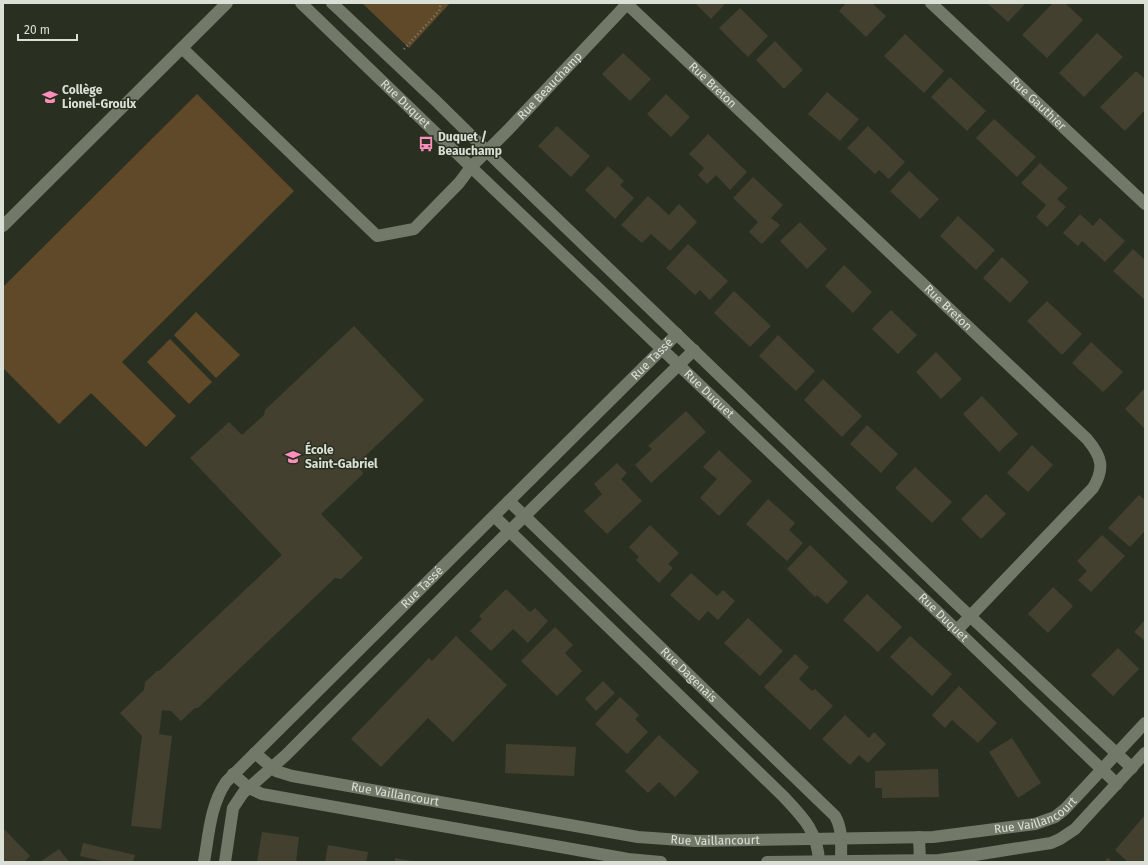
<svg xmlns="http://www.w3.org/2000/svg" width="1148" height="865" font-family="'Fira Sans',sans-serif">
  <rect width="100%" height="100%" fill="#2a3021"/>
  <path fill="#5f4929" d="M362,3H450L409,48Z
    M197,94L294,191L122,362L176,416L146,447L91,393L59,424L3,368V287Z
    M196,312L240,355L216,378L174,335Z
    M170,339L212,382L189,404L147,362Z"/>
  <path fill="#434030" d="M695,3H726L711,19Z
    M846,3H872L886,16L866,37L839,11Z
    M987,3H1026L1008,22Z
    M1053,3H1065L1083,20L1047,58L1022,35Z
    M740,8L768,36L748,57L719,28Z
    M1097,33L1123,57L1084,97L1059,73Z
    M905,34L944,71L924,93L884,56Z
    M775,41L803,70L784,89L756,60Z
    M623,53L651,79L630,101L602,74Z
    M1136,71L1145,79V110L1125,131L1100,107Z
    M950,77L986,111L967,131L931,97Z
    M827,92L859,119L840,141L808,114Z
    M666,94L690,117L671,137L647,114Z
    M994,119L1036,157L1017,177L976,138Z
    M557,126L590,156L571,177L538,146Z
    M868,126L905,162L889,179L879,170L875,174L847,148Z
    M708,134L747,172L730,190L716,175L707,184L698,175L704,168L689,154Z
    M1040,163L1068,188L1057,199L1066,207L1047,227L1036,217L1046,205L1021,183Z
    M608,166L624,181L620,185L634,198L615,219L585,190Z
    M909,171L939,199L920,219L890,191Z
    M753,177L783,205L771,218L780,225L762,244L749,232L758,222L733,198Z
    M648,196L669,215L679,204L697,222L670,251L651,234L642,243L621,225Z
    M1080,214L1093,226L1100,218L1125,241L1105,262L1082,241L1078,246L1063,233Z
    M958,216L995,250L976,270L940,236Z
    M800,222L827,249L807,269L780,241Z
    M688,244L728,281L710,300L700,290L695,295L666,268Z
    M1133,249L1145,260V300L1113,271Z
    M1002,257L1029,282L1010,303L983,278Z
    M844,265L872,292L853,313L825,286Z
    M734,291L771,326L750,347L714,313Z
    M1047,301L1082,334L1062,355L1027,321Z
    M891,310L917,335L898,354L872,329Z
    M354,326L424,400L356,465L363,472V474L321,514L363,558L341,579L335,578L198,708H195L181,721L171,711L162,710L159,734L172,736L161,829L131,826L142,736L120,713L144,690L145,682L157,671H159L282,555L190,458L229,422L242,435L264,415L265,410Z
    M778,335L815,371L796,391L759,356Z
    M1091,342L1123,372L1103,392L1072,363Z
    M936,352L962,379L941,399L916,372Z
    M823,379L862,416L842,437L804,400Z
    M1145,388V429L1125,409Z
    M982,396L1018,434L999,452L963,414Z
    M686,411L706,432L651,483L635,465L652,449L648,446Z
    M867,425L898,454L881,473L850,444Z
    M1032,445L1053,465L1028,492L1007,473Z
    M719,450L752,481L719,516L700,498L717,479L703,467Z
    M617,463L627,473L621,479L642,501L607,534L584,511L602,494L594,484Z
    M915,467L952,502L932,523L895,488Z
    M986,494L1006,514L981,539L961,519Z
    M1139,495L1145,500V531L1130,547L1108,528Z
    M768,499L795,523L789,530L803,543L787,561L746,524Z
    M650,525L679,553L668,564L673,568L659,583L636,560L639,557L629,547Z
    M1102,535L1125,556L1091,592L1078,580L1087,571L1077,561Z
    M810,545L848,582L827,604L817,595L815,597L787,569Z
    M691,573L717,596L723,590L735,601L718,620L708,611L699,621L670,595Z
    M1053,587L1073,606L1048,633L1028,614Z
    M506,589L530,612L535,608L548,621L528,643L513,629L491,651L470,631L482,619L479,616Z
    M867,594L902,627L878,652L843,620Z
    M748,618L783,651L760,676L724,643Z
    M1145,620V641L1134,632Z
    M555,627L573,645L565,653L582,671L557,696L521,661Z
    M456,636L507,685L453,742L428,718L381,767L351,739L429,658L432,661Z
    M910,636L952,674L932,696L890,657Z
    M1118,648L1139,669L1113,696L1091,675Z
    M795,654L809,667L799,679L812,691L815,689L833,706L810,730L764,687Z
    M603,681L615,693L596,711L585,699Z
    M959,686L997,723L978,743L952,720L945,728L932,715Z
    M620,697L639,715L635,719L648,732L627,754L595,724Z
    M845,715L869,738L874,732L886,744L868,763L859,755L850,765L822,739Z
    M659,735L699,772L675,797L659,782L648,793L625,771Z
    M1012,738L1041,783L1018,798L989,752Z
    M506,744L576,747L574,776L505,773Z
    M938,769L939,797L882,798V788H875V771Z
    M1145,815V862H1128L1115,850Z
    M3,828L30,856L24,862H3Z
    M262,832L299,837L296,862H257Z
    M83,843L135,855L133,862H107L80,856Z
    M328,845L368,852L366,862H325Z
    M59,849L69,862H40Z
    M395,858L411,861V862H395Z
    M1108,858L1112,862H1104Z"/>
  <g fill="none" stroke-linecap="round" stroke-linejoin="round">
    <path stroke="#7e8377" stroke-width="2.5" stroke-dasharray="1 3" stroke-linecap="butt" d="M404,49L439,11L441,3"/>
    <g stroke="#727968" stroke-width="12">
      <path id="s1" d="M301,3L471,167L943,617L1117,784"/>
      <path d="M332,3L436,101L501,165L956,603L1132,768"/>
      <path id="s2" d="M931,3L1145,204"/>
      <path id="s3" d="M627,4L1087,439C1102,457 1105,468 1093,488L957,630"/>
      <path id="s4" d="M182,48L377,236L414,229L459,183L471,167L509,129L628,3"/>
      <path d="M3,226L227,3"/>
      <path id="s5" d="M509,501L835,816C843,830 841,845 841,862"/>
      <path d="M494,516L784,797C803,817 818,832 819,862"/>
      <path id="s6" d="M255,753L276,771L292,776L638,837L695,841L933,837L1035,824L1055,817L1065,809L1145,723"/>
      <path d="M233,774L249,788L262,794L628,859L661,862"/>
      <path d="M919,837L920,862"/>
      <path id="s7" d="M204,862C209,834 210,806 226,782L677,334"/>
      <path d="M225,862L233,808L243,793L286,755L494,546L694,350"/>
      <path d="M767,862L939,860L962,857L1051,843L1060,839L1075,829L1145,753"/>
    </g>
  </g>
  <defs>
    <symbol id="university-bare" viewBox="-9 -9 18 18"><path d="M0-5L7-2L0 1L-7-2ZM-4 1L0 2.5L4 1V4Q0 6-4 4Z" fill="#ff8eba" stroke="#2a3021" stroke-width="2.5" paint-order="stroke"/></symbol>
    <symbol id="bus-bare" viewBox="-9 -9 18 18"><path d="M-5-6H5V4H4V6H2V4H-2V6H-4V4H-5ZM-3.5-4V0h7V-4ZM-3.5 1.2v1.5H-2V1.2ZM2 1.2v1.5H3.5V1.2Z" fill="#ff8eba" stroke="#2a3021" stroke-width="2.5" paint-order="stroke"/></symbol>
    <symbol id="school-bare" viewBox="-9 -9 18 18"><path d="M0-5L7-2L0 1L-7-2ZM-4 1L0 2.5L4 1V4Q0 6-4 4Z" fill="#ff8eba" stroke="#2a3021" stroke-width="2.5" paint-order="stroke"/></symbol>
  </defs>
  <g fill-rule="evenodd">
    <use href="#university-bare" x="39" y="86" width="22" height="22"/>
    <use href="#bus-bare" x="415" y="133" width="22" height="22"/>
    <use href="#school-bare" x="282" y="446" width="22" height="22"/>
  </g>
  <g text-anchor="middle" stroke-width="3" stroke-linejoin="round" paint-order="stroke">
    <g font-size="12" fill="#dbe0d6" stroke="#2a3021">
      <text dy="4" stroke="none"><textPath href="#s3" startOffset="118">Rue Breton</textPath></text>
      <text dy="4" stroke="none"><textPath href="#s4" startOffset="506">Rue Beauchamp</textPath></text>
      <text dy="4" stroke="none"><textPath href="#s1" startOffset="145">Rue Duquet</textPath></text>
      <text dy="4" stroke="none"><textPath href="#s2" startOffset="147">Rue Gauthier</textPath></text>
      <text dy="4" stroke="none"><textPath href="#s3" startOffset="442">Rue Breton</textPath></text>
      <text dy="4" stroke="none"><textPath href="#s7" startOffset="684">Rue Tassé</textPath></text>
      <text dy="4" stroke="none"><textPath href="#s1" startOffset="565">Rue Duquet</textPath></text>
      <text dy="4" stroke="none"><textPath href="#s7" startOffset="360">Rue Tassé</textPath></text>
      <text dy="4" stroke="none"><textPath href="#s1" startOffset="889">Rue Duquet</textPath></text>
      <text dy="4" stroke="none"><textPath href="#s5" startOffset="250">Rue Dagenais</textPath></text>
      <text dy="4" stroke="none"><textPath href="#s6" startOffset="149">Rue Vaillancourt</textPath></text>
      <text dy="4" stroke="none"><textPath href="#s6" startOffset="797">Rue Vaillancourt</textPath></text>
      <text dy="4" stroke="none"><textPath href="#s6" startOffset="473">Rue Vaillancourt</textPath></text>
    </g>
    <g font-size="12" font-weight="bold" fill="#dbe0d6" stroke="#2a3021" text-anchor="start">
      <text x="62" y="94">Collège<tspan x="62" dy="14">Lionel-Groulx</tspan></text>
      <text x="438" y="141">Duquet /<tspan x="438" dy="14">Beauchamp</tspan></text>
      <text x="305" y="454">École<tspan x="305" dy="14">Saint-Gabriel</tspan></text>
    </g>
  </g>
  <rect width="1148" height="865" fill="none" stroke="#dbe0d6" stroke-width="8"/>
  <path d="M18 34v6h59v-6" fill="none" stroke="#dbe0d6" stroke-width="2"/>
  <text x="24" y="34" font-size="12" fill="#dbe0d6" stroke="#2a3021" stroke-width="3" paint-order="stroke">20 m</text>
</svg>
